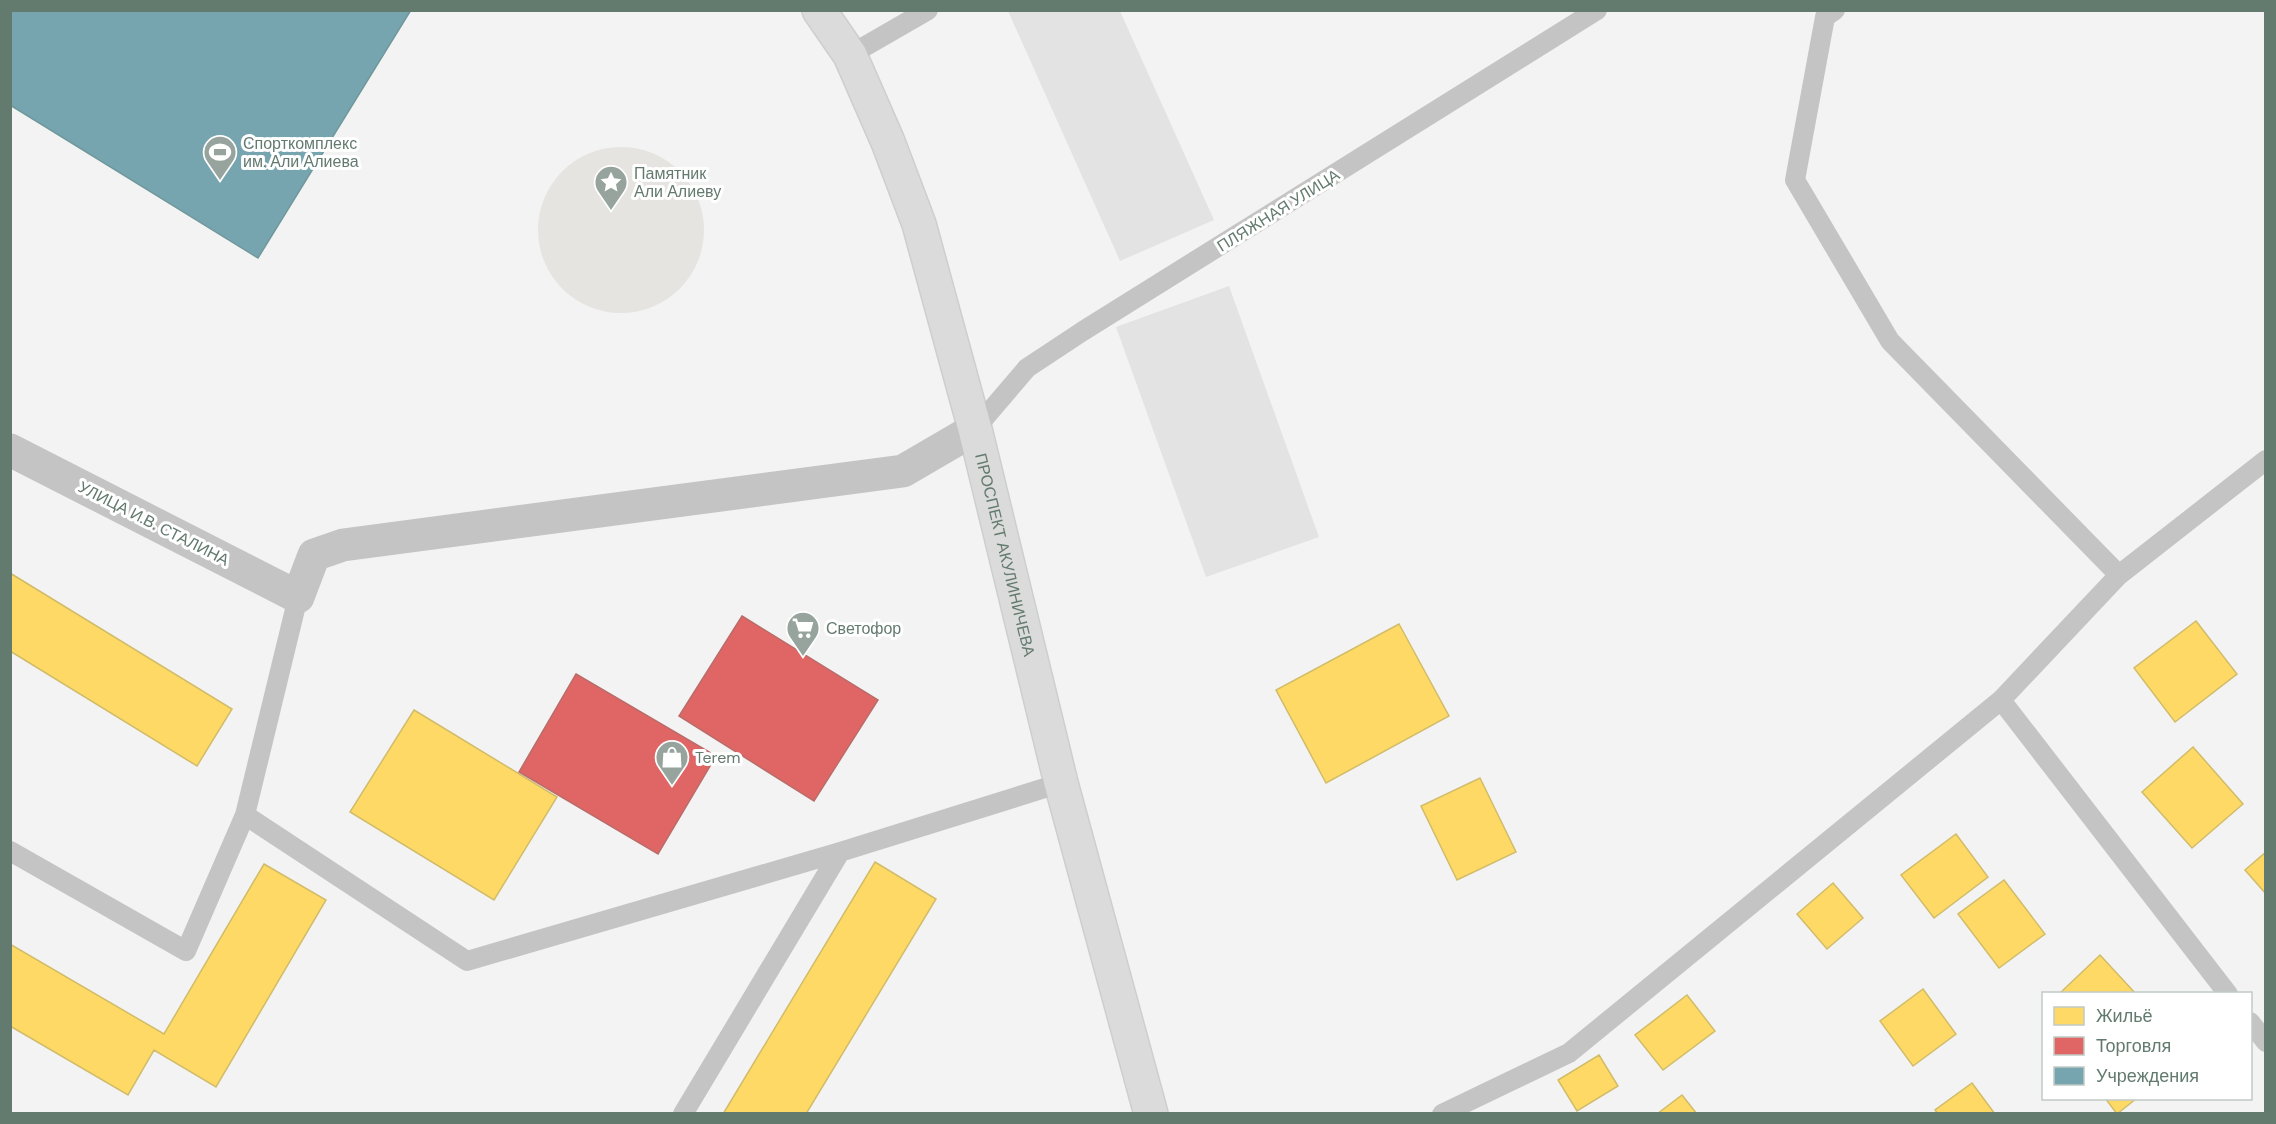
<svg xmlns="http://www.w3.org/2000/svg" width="2276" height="1124" font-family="'DM Sans',sans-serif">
  <rect width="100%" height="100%" fill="#f4f3f3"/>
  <path fill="#e2e3e2" d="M1008,11H1120L1214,220L1120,261Z
    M1229,286L1319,537L1206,577L1116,327Z"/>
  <path fill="#e5e4e0" d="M538 230a83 83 0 1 1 166 0a83 83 0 1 1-166 0Z"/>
  <path fill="#ffd966" stroke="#d0bc69" stroke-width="1.5" d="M10,573L232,709L197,766L10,651Z
    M2196,621L2237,674L2175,722L2134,668Z
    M1399,624L1449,716L1326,783L1276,690Z
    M414,710L557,797L494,900L350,812Z
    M2193,747L2243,804L2192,848L2142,792Z
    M1480,778L1516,852L1457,880L1421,806Z
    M1956,834L1988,877L1934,918L1901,875Z
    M2266,852V894L2245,870Z
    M875,862L936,899L806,1114H723Z
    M264,864L326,900L216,1087L154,1050L128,1095L10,1026V944L164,1034Z
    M2004,880L2045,934L1999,968L1958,914Z
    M1833,883L1863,918L1827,949L1797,914Z
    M2100,955L2136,994H2060V993Z
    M1923,989L1956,1034L1913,1066L1880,1021Z
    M1687,995L1715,1031L1663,1070L1635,1035Z
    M1599,1055L1618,1086L1577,1111L1558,1080Z
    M1972,1083L1995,1114H1938L1935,1110Z
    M1682,1095L1697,1114H1657Z
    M2105,1098H2137L2117,1114Z"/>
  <path fill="#e06666" stroke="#ba6c69" stroke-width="1.5" d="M742,616L878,700L814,801L679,716Z
    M576,674L716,756L658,854L519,772Z"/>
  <path fill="#76a5af" stroke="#70989c" stroke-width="1.5" d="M10,10H411L258,258L10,105Z"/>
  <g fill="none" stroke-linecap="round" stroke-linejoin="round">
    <defs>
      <g id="secondary">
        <path id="s1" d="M819,10L850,55L888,142L919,224L975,429L1061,783L1151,1114"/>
      </g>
    </defs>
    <use href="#secondary" stroke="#cdcfce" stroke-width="36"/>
    <path stroke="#c3c4c3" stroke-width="20" d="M850,55L928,10
      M975,429L1027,368L1083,331L1597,10
      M2119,575L2266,460
      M298,597L245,815L467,961L840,852L1061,783
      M2001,700L2228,994
      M10,851L186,951L245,815
      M2250,1022L2266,1042
      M683,1114L840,852
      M1442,1114L1569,1053L2001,700L2119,575L1890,341L1795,180L1825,17L1835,10"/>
    <path stroke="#c3c4c3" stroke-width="33" d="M10,450L298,597L314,555L343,545L903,471L975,429"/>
    <use href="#secondary" stroke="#dadbda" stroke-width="33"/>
  </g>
  <defs>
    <symbol id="stadium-pin" viewBox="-11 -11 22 30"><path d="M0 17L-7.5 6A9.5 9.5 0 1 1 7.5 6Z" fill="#96a49d" stroke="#fff"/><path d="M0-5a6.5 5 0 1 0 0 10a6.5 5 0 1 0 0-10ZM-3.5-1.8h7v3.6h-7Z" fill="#fff"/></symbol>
    <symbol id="sight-pin" viewBox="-11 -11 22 30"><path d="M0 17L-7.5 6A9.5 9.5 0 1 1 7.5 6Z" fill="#96a49d" stroke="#fff"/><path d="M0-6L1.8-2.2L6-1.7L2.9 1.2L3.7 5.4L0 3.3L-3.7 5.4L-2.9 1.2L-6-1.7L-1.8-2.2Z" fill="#fff"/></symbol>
    <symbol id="supermarket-pin" viewBox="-11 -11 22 30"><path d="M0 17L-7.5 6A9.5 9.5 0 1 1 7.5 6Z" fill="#96a49d" stroke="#fff"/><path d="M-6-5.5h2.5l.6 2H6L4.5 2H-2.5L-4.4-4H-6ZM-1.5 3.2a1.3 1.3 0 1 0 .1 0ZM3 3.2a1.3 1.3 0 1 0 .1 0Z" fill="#fff"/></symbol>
    <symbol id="shop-pin" viewBox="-11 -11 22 30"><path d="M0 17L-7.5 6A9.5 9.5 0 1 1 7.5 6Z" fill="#96a49d" stroke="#fff"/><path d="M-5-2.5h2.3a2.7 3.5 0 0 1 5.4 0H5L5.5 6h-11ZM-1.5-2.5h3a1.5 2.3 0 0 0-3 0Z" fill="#fff"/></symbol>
  </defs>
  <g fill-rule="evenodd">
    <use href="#stadium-pin" x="201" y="133" width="38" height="52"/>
    <use href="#sight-pin" x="592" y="163" width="38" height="52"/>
    <use href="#supermarket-pin" x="784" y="609" width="38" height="52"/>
    <use href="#shop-pin" x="653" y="738" width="38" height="52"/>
  </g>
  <g text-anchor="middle" stroke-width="6" stroke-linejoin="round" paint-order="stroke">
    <g font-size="16" fill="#637a6f" stroke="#fff" text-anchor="start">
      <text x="243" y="149">Спорткомплекс<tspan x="243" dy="18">им. Али Алиева</tspan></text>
      <text x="634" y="179">Памятник<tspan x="634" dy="18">Али Алиеву</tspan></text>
      <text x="826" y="634">Светофор</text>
      <text x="695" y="763">Terem</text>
    </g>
    <g font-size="16" fill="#637a6f" stroke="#fff">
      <text transform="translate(1278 210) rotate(-32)" y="6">ПЛЯЖНАЯ УЛИЦА</text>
      <text transform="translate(154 523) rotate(27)" y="6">УЛИЦА И.В. СТАЛИНА</text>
      <text dy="6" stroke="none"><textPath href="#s1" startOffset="579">ПРОСПЕКТ АКУЛИНИЧЕВА</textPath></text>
    </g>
  </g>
  <rect width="2276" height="1124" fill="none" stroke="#637a6f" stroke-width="24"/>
  <rect x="2042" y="992" width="210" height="108" fill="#ffffff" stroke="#c1cac5" stroke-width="1.5"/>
  <rect x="2054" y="1007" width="30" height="18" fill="#ffd966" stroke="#c1cac5" stroke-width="1.5"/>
  <text x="2096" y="1022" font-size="18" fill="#637a6f">Жильё</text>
  <rect x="2054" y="1037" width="30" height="18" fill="#e06666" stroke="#c1cac5" stroke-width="1.5"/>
  <text x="2096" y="1052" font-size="18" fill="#637a6f">Торговля</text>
  <rect x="2054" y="1067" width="30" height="18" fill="#76a5af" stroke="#c1cac5" stroke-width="1.5"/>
  <text x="2096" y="1082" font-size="18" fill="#637a6f">Учреждения</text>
</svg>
